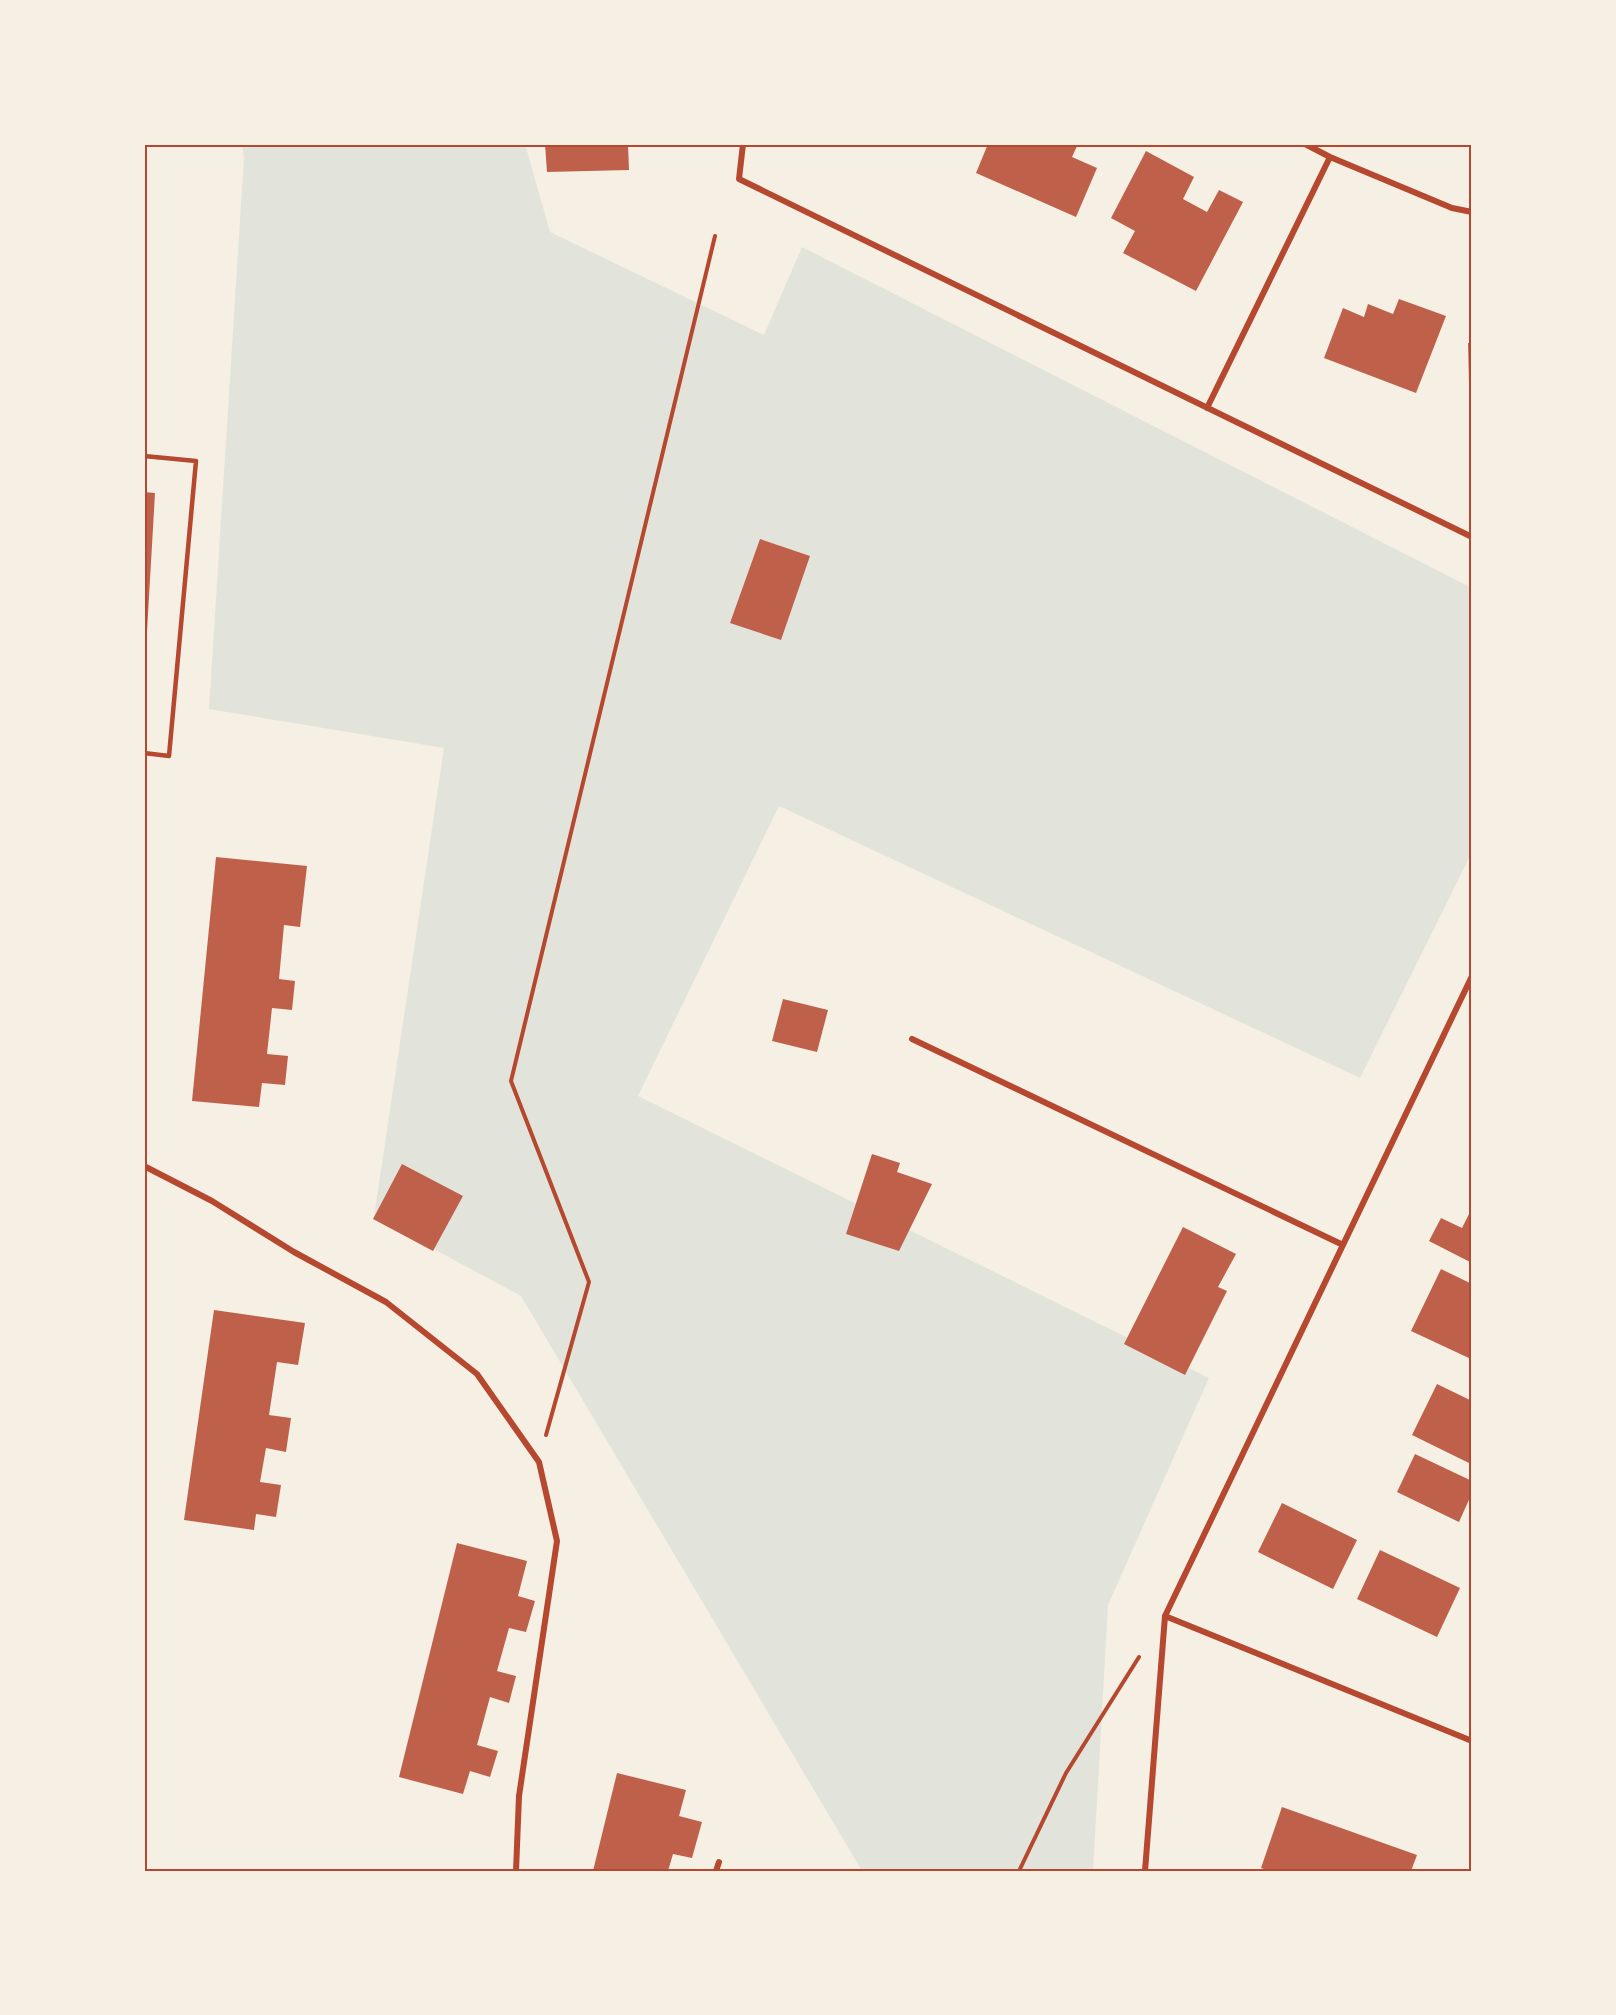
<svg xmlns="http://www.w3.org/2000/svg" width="1616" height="2015" font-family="Commissioner,sans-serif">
  <rect width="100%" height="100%" fill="#f6efe4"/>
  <path fill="#e2e4dc" d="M242,144H525L550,232L764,335L802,247L1472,588V852L1360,1078L779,806L638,1096L1209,1378L1108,1605L1093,1871H862L521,1296L374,1217L444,748L209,709L244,157Z"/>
  <path fill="#bf614a" d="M545,144H628L629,170L547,172Z
    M988,144H1078L1072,157L1097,168L1076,217L976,173Z
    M1146,151L1194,177L1183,199L1207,212L1219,190L1243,202L1196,291L1123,253L1135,231L1111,218Z
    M1399,299L1446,316L1416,393L1324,358L1343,308L1364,317L1368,304L1393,314Z
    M1468,343H1472V422H1470Z
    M144,492L155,493L146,649H144Z
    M760,539L810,556L781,640L730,623Z
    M216,857L307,866L300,927L284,925L279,979L295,981L292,1010L272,1008L267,1054L288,1056L285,1085L262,1083L259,1107L192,1101Z
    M783,999L828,1010L817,1052L772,1041Z
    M872,1154L900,1163L897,1172L932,1184L899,1251L846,1234Z
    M402,1164L463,1196L433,1251L373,1219Z
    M1472,1208V1263L1429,1241L1441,1218L1462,1228Z
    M1183,1227L1236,1254L1218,1287L1227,1291L1185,1375L1124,1344Z
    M1441,1269L1472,1284L1471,1359L1411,1331Z
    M214,1310L305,1323L298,1365L277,1362L269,1415L291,1418L286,1452L266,1448L260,1482L281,1485L276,1517L256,1514L254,1530L184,1520Z
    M1437,1384L1472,1401L1471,1464L1412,1435Z
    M1415,1454L1472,1481V1493L1459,1522L1397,1492Z
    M1282,1503L1357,1540L1333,1589L1258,1552Z
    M457,1543L527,1561L518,1596L535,1601L526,1632L509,1628L497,1671L516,1676L509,1703L490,1697L477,1745L498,1751L490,1777L470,1771L463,1794L399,1777Z
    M1380,1550L1460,1588L1437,1637L1357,1599Z
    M617,1773L686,1790L679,1816L702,1822L692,1858L673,1854L668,1871H593Z
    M1282,1807L1417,1855L1411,1871H1270L1261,1868Z"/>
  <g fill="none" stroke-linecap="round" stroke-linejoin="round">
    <path stroke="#b5482f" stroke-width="4" d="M546,1435L589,1282L511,1081L715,236
      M1019,1871L1066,1773L1139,1657"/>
    <path stroke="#b5482f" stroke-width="4.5" d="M144,456L196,461L169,756L144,753"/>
    <path stroke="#b5482f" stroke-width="6" d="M743,144L739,179L1472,537
      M1305,144L1330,157L1452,208L1472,212
      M1207,408L1330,157
      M912,1039L1341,1244
      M144,1166L212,1201L294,1252L386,1302L477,1374L539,1462L557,1541L519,1796L516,1871
      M1165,1616L1472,1741
      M716,1871L719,1862
      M1145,1871L1165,1616L1472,976"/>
  </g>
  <rect width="1616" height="2015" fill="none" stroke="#f6efe4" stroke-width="291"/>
  <rect x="146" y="146" width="1324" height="1724" fill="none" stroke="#b5482f" stroke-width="2"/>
</svg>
